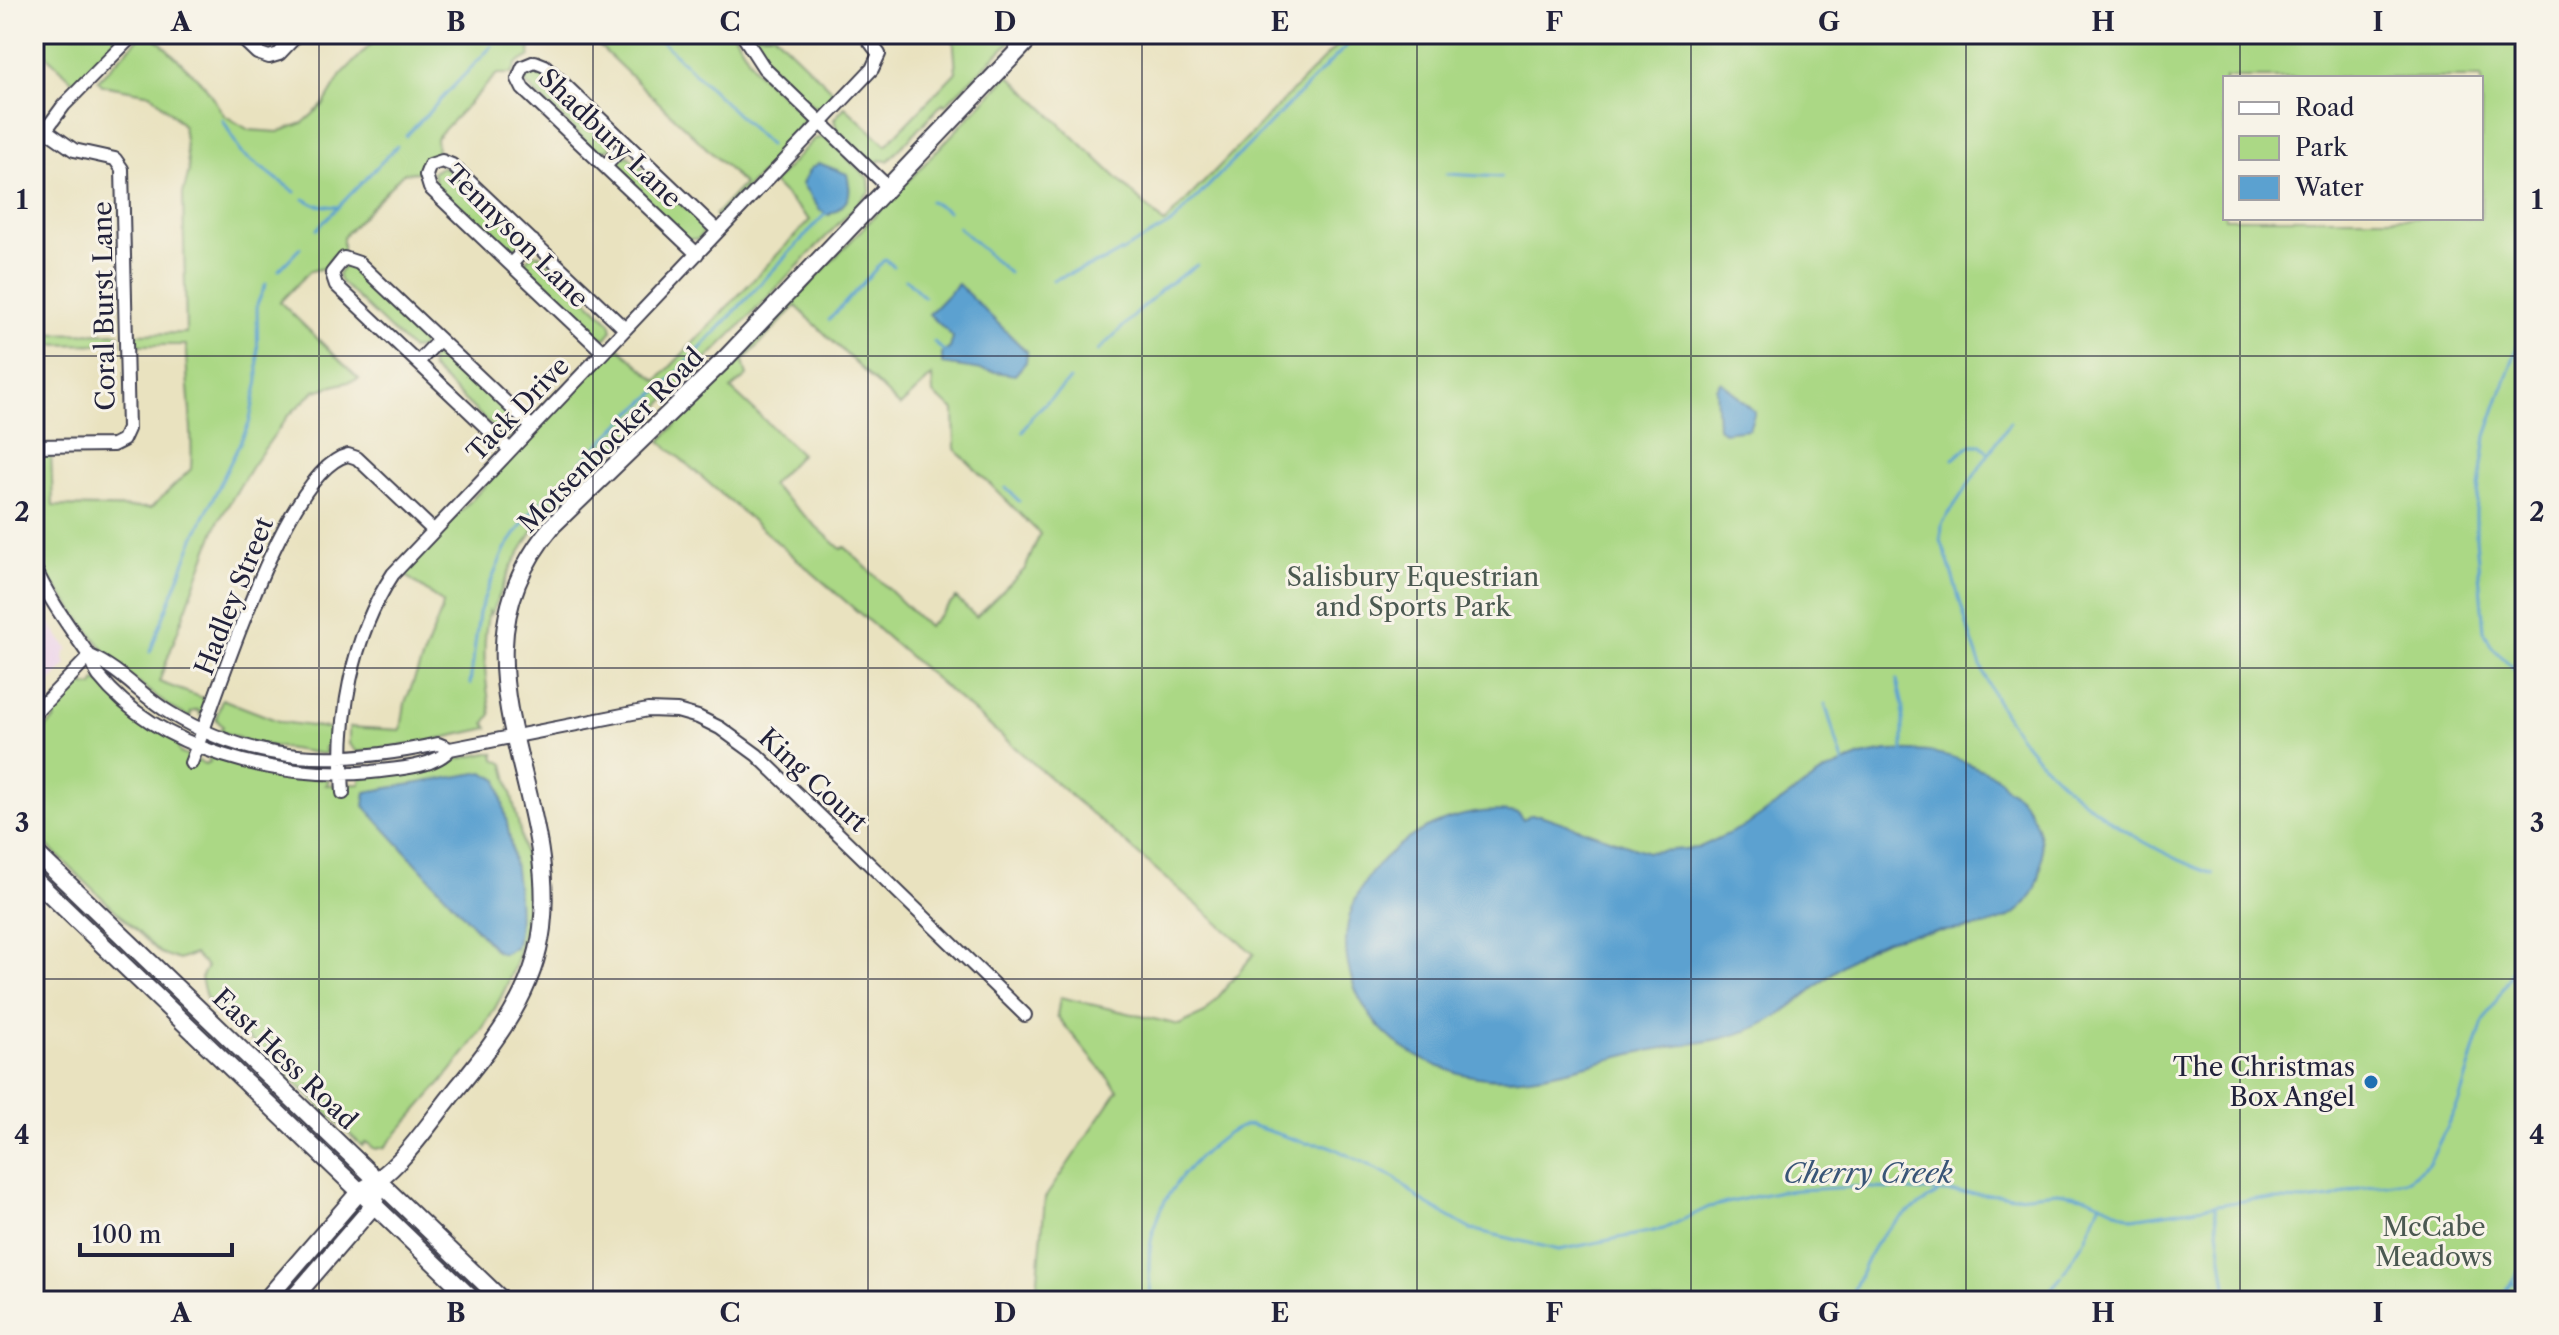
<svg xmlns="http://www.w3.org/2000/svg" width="2559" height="1335" font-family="'Libre Caslon Text',serif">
  <rect width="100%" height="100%" fill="#f7f3e8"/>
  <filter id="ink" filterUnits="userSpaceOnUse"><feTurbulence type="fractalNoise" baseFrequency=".0125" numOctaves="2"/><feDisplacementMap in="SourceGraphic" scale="16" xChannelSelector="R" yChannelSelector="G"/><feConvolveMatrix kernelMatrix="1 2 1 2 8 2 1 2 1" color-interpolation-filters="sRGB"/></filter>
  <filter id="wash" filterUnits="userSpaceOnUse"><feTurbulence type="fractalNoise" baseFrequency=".006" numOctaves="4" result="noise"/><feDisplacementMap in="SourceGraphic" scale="32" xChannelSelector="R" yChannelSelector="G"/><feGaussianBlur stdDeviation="1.8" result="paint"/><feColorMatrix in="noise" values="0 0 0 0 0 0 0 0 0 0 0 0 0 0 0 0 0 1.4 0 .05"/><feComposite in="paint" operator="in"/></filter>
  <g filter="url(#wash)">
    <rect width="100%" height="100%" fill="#e9e2bf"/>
    <path fill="#ecd1ea" d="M34,585L49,622L69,651H65L64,660L67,665L34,698Z"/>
    <path fill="#abd885" stroke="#667d60" stroke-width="2" fill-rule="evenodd" d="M34,34H124L76,84L34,43Z
      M143,34H152L205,86L224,115L249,130L278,132L303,123L324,104L341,75L381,34H535L529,40L530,56L516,64L512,74H497L436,138L437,153L428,157L418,172L403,173L343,237V252L333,256L325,268L310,271L280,302L359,379L315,391L288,416L252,466L218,522L159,682L208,700L200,715L198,710L191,712L190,718L168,706L113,662L48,577L34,546V453H51L53,506L151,508L191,469C194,427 186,387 186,345H133V334L186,333L183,194L189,171L183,125L151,94L102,85L98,80Z
      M587,34H734L756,71L803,115L807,120L799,125L805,129L717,218L715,215L744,184Z
      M749,34H774L837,95L824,108L814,107L768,63Z
      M953,34H1018L945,105L943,103L888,161L879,160L876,166L837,130L834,119L845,107L886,145L956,72Z
      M1348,34H2525V1301H1036L1045,1198L1118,1090L1057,1016L1060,997L1179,1025L1205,1013L1254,954L660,441L1009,75L1164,223ZM2225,78H2481V218H2225ZM796,306L900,406L932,376L933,394L954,410L955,449L1040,534L1025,569L976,617L956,598L928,627L845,547L841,549L771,485L801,454L731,389L747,376L743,361Z
      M530,69H540L608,134L611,148L598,153L524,82Z
      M825,137L869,179L870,191L748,318L533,531L511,567L491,615L489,611C481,646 485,679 491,714L485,723L488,728L415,744L357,752L349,744V727L401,730L405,703L442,609L443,603L402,573L617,346L657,381L810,220L773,183L814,139Z
      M628,156L702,223L704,230L699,239H687L616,170L620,157Z
      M443,166L516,233L519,242L515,250L502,249L435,186L433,172Z
      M533,254L540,255L610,322L612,330L606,338L595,337L526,272L524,262Z
      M353,265L425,333L422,348L411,349L340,281L338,275L343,267Z
      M119,333L120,344L34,345V334Z
      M445,352L517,420V432L510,437L501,435L431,368V357Z
      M82,680L84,685L93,686L96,680L183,744L178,747L180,753L205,764L210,762L208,757L212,756L269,773L326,779L329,780L326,785L360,784V778L488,753H494L495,759L504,764C513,803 526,844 527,885C532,995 451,1070 385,1147L375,1149L366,1142L362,1146L206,998L201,978L207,967L194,954L179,960L160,953L34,833V739L55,719V715L50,714L52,710Z
      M222,699L281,722L335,729L334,746L329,743L324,748L327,752L323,754L252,743L219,731L223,727L216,719Z"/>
    <path fill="#5ba1d0" stroke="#3e6286" stroke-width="2" d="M819,163L847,174C851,192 853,202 829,215L820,210L802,184L810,169Z
      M958,284L1027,352L1026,362L1015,375L942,364V353L950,348L953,337L929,314Z
      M1721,381L1755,412L1749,429L1723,432L1718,427L1716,388Z
      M1887,751C1919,750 1945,751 1971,765C1985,772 1998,773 2006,788C2045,808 2055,877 2022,908C1990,938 1923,925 1882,942C1840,959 1808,999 1769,1021C1731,1042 1687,1043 1646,1051C1604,1059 1564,1074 1521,1078C1450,1085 1369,1047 1350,973C1324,878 1430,798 1518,813L1523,820L1530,815H1540L1648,852L1698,848L1747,825L1824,772L1861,756Z
      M483,772L498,780C507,822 527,909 515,947L503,954L496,951L364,806L366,792L371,791Z"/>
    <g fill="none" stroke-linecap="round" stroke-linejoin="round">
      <path stroke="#5ba1d0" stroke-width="3" d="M654,34L769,145
        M2521,34L2525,51
        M502,35L503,34
        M2525,58L2516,94L2525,129
        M223,120L241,153L295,192
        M406,136L492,46
        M1446,174L1501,177
        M304,199L316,205L338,207
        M930,201L948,211
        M958,227L1009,273
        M317,229L397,146
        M279,270L300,248
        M906,279L924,297
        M1053,280L1108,259L1172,223L1358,34
        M829,320L885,259L893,266
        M2525,325L2486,436L2476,510V539L2484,630L2491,646L2525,679
        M934,342L946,353
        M1098,351L1163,288L1197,265
        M2010,422L1942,524L1941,540C1958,588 1968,639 1989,685C2028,773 2125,841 2213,874
        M1023,432L1032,416L1070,380
        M1953,459L1971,445H1981L1988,452
        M1006,488L1019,501
        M150,652L194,538L249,424L258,380L257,304L266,284
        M1897,680L1903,706V751
        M470,684L479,613L486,593L505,549L529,515L629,415L672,379L827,212
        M1825,704L1844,765
        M2215,1208L2228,1301
        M2064,1272L2085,1239L2100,1205
        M2512,1282L2525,1292
        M1152,1301C1141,1236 1159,1193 1207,1150C1220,1139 1233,1127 1250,1125L1306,1143L1327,1145L1395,1178L1422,1201L1470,1229L1559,1250L1664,1229L1709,1207L1780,1191L1855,1187L2017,1196L2058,1192L2088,1197L2133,1218L2256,1199L2304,1201L2332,1198L2359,1188L2406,1181L2429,1163L2459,1102L2482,1025L2511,975L2525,932
        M1849,1301C1876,1237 1877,1231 1937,1194
        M2041,1301L2062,1276
        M2498,1301L2525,1262"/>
    </g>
  </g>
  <g filter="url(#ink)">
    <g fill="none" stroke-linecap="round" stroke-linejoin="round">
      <defs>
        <path id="minor" d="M237,34L257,53L269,57
          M742,34L764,68L889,188
          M269,57L279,54L298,34
          M34,122L74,150L115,159L122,169L128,429L123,440L113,445L34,446
          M34,146L64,105L134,34
          M605,166L626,144
          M697,254L523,89L518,79L523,67L535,62L545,66L718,231
          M511,264L533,241
          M603,352L430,188L426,175L430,165L442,161L452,165L625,329
          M418,362L439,340
          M510,450L336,285L332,273L344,258L359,263L532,427
          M34,566C48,598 68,625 88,654C93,661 94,669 99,676C158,750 280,781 371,772C395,769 434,768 450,749
          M90,656C120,669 142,696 170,713C257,766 341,765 438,744L450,749L648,710L677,711L698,717L720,728L757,755L1025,1015
          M34,714L90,656
          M191,763C215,703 285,469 348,455L357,458L433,530
          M343,793C338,718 351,638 393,574L872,69L879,54L864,34"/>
        <path id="major" d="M34,851L503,1301
          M34,879L474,1301
          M265,1301L360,1191C399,1172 428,1124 455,1091C495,1041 534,994 542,928C559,785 440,658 553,525L722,362L1034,34
          M291,1301L374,1205L376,1196"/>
      </defs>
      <use href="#minor" stroke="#403f4f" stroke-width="16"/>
      <use href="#major" stroke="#403f4f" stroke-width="20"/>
      <use href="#minor" stroke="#fff" stroke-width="12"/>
      <use href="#major" stroke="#fff" stroke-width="16"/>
    </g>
  </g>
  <path fill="none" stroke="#22223b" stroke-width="2" stroke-opacity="0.55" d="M319,34V1301M593,34V1301M868,34V1301M1142,34V1301M1417,34V1301M1691,34V1301M1966,34V1301M2240,34V78M2240,218V1301M34,356H2525M34,668H2525M34,979H2525"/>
  <circle fill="#1f6fb2" stroke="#f7f3e8" stroke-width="3" cx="2371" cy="1082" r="8"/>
  <g text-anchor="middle" stroke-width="6" stroke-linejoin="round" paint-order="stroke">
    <g font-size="26" fill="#22223b" stroke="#f7f3e8">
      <text transform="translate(610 138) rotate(44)" y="9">Shadbury Lane</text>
      <text transform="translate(517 236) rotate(45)" y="9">Tennyson Lane</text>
      <text transform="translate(104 306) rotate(-91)" y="9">Coral Burst Lane</text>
      <text transform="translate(518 409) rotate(-46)" y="9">Tack Drive</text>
      <text transform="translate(611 440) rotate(-45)" y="9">Motsenbocker Road</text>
      <text transform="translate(234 596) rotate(-68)" y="9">Hadley Street</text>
      <text transform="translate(813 780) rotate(43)" y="9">King Court</text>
      <text transform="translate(285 1059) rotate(44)" y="9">East Hess Road</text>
    </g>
    <g font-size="26" fill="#4b5951" stroke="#f7f3e8">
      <text x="1413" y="586">Salisbury Equestrian<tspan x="1413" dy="30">and Sports Park</tspan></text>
      <text x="2434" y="1236">McCabe<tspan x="2434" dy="30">Meadows</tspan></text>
    </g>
    <g font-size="26" fill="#22223b" stroke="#f7f3e8" text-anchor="end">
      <text x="2355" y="1076">The Christmas<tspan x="2355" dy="30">Box Angel</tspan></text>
    </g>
    <g font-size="28" font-style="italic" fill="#395577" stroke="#f7f3e8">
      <text x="1868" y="1183">Cherry Creek</text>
    </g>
  </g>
  <rect width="2559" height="1335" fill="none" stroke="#f7f3e8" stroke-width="88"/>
  <rect x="2223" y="76" width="260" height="144" fill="#f7f3e8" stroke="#a29fa3" stroke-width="2"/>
  <rect x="2239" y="102" width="40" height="12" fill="#ffffff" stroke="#a29fa3" stroke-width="2"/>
  <text x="2295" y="116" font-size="24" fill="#22223b">Road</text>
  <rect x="2239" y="136" width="40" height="24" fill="#abd885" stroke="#a29fa3" stroke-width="2"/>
  <text x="2295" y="156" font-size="24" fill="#22223b">Park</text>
  <rect x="2239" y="176" width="40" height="24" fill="#5ba1d0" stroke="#a29fa3" stroke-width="2"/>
  <text x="2295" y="196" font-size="24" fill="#22223b">Water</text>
  <path d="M80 1243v12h152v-12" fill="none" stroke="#22223b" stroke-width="4"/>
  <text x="92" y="1243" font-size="24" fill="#22223b" stroke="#f7f3e8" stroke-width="6" paint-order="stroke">100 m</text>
  <rect x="44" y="44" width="2471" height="1247" fill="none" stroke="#22223b" stroke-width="3"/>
  <g font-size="26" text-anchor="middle" font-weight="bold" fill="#22223b">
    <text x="181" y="31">A</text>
    <text x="456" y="31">B</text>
    <text x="730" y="31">C</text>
    <text x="1005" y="31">D</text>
    <text x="1280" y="31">E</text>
    <text x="1554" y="31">F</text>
    <text x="1829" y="31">G</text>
    <text x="2103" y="31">H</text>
    <text x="2378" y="31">I</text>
    <text x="22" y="209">1</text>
    <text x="2537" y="209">1</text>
    <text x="22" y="521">2</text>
    <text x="2537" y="521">2</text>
    <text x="22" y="832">3</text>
    <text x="2537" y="832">3</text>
    <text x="22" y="1144">4</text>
    <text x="2537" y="1144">4</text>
    <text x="181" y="1322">A</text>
    <text x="456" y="1322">B</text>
    <text x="730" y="1322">C</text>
    <text x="1005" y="1322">D</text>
    <text x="1280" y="1322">E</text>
    <text x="1554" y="1322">F</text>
    <text x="1829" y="1322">G</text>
    <text x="2103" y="1322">H</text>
    <text x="2378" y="1322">I</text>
  </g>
</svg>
